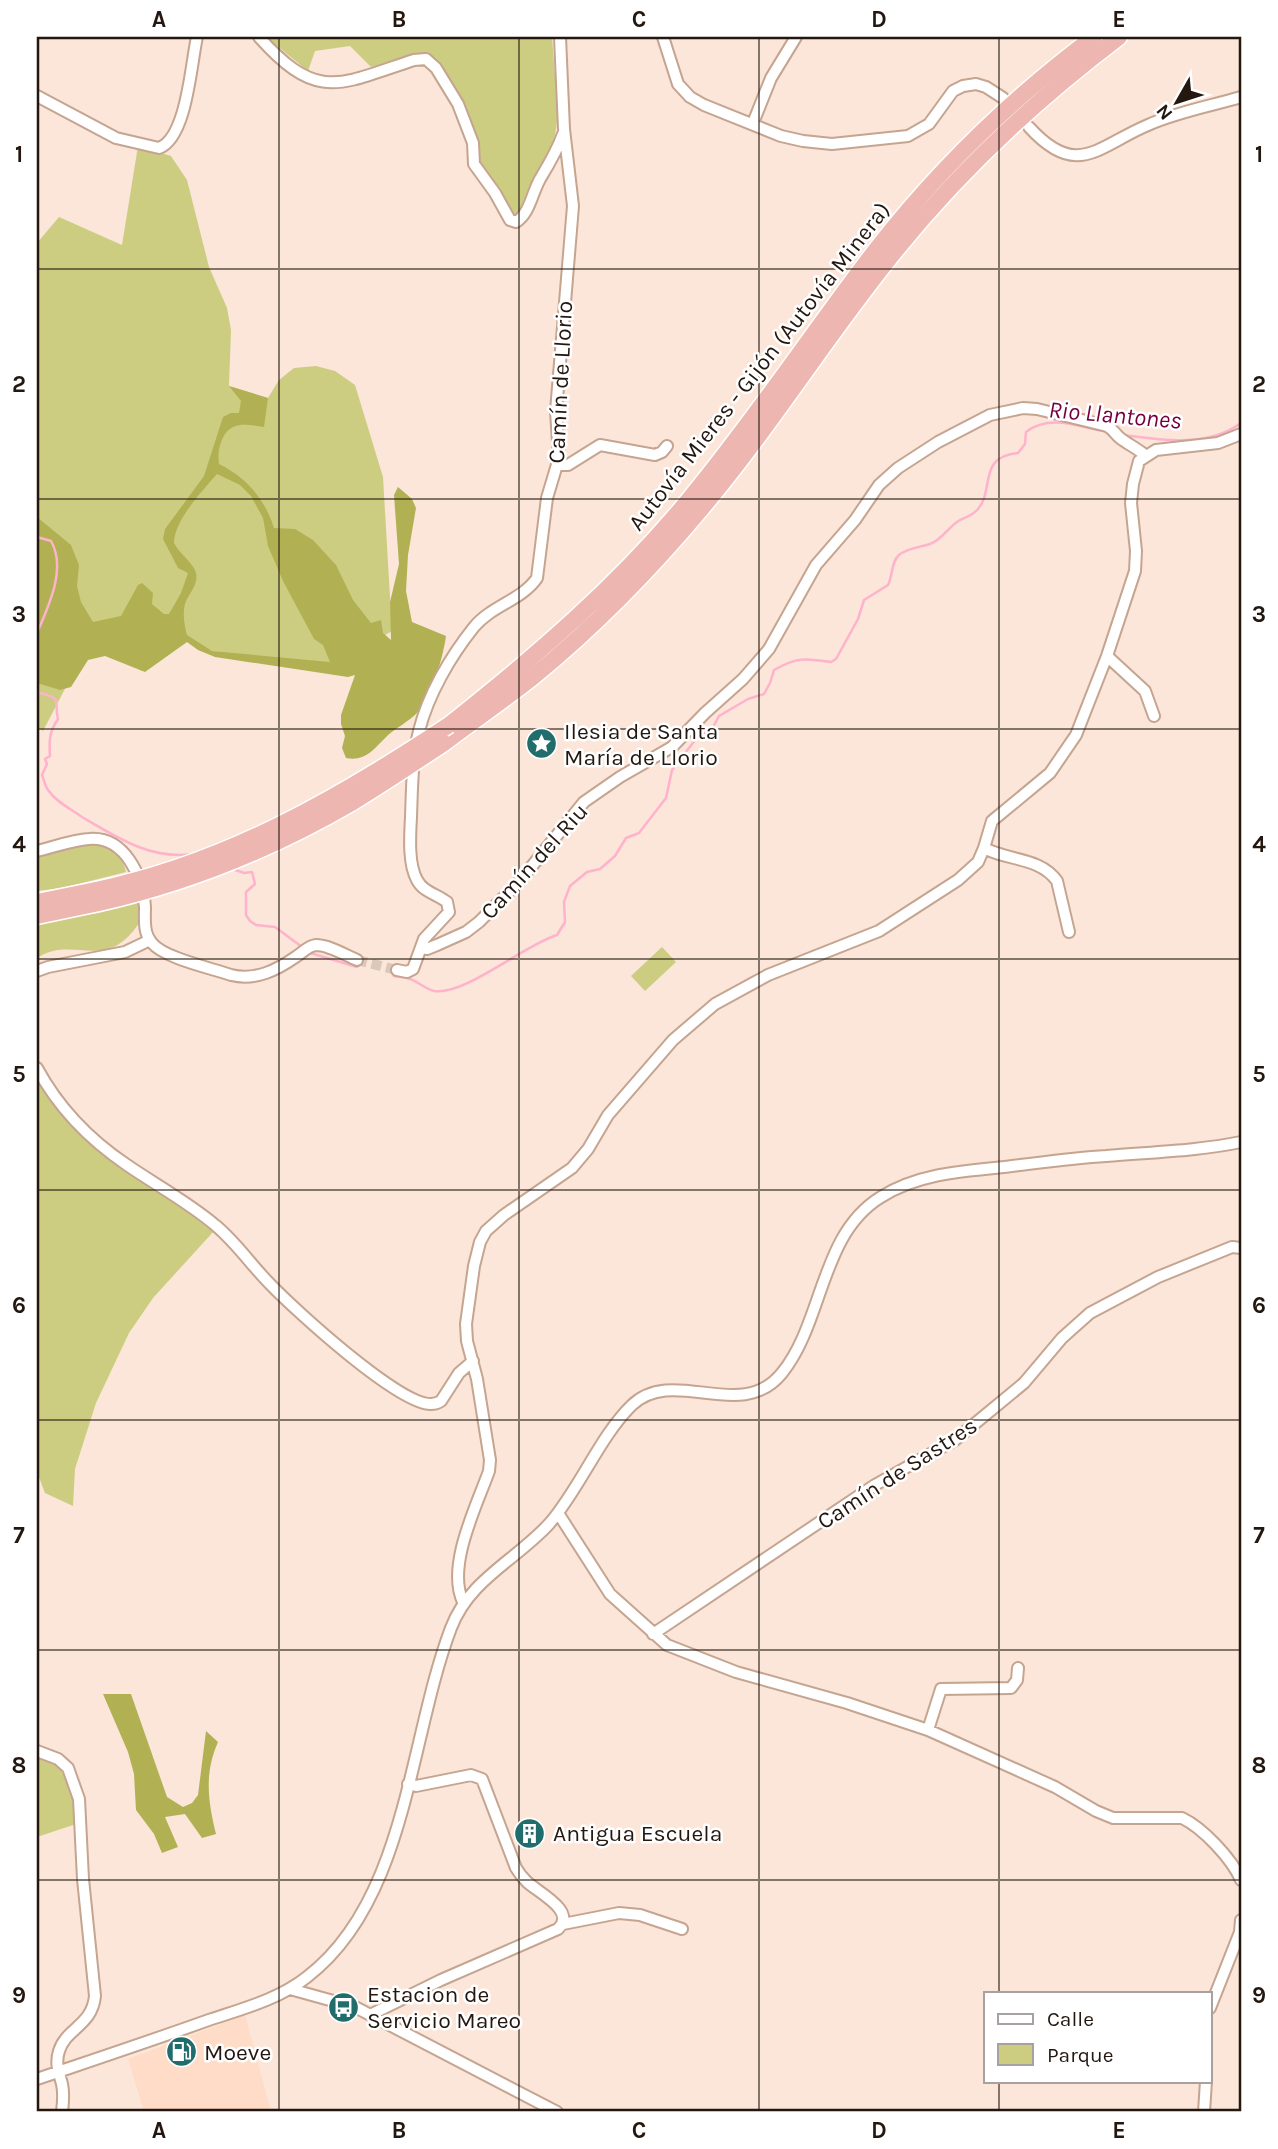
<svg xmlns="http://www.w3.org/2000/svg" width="1278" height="2149" font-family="Karla,sans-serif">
  <rect width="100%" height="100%" fill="#fbe6d9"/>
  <path fill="#fedcc8" d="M245,2015L271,2112H144L128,2059Z"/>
  <path fill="#cccd81" d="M266,37H552L558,115L555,135L550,154L533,178L518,214L512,213L480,163L478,141L463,106L434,58L421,54L371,67L350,46L315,51L308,71Z
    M138,146L171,156L187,180L209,267L227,308L231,330L229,386L268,398L279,380L294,368L316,366L335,371L355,385L383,477L392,631L330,667L212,651L187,642L142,671L106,652L85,658L68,683L43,731L37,726V243L59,217L122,245Z
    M84,843C104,846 122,850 126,872L62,888L37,891V854Z
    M139,902V923C106,974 73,934 37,958V923L98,913Z
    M662,947L676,962L645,991L631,976Z
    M37,1081C78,1147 153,1184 214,1231L153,1298L129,1333L96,1403L75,1469L73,1506L45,1493L37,1472Z
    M37,1756L59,1767L70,1785L76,1824L37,1837Z"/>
  <path fill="#b1b153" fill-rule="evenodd" d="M229,386L268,398L264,427C256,426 244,423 236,426C221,430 217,452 219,464C246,477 265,499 274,528L295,529L313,540L336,565L353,600L371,623L381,620L383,633L391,640L390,602L399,564L394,495L398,487L412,499L416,508L408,555L406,591L412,622L446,636C443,657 432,697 417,713C408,722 396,728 387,736C374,749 365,762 346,758L342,748L345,736L341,724V715L355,675L348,677L215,657L198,650L187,642L145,672L105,656L88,660L71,687L60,690L37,683V517L71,545L79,565L77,586L81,602L93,622L121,616L138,585L142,583L153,593L152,604L164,614H169L181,593L188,573L178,568L163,539L165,529L204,476L223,417L231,413H239L241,401ZM217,474L240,485L251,496L263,518L268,546L283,581L314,639L323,645L330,662L212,651L187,635C184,624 182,612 186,601C191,591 200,582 195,570C190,560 179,553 174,543C174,521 202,491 217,474Z
    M103,1694H131L167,1797L183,1807L192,1803L198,1795L206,1731L218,1742C204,1774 208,1801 216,1834L202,1838L185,1814L165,1817L178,1847L162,1853L154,1834L136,1810L134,1774L128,1752Z"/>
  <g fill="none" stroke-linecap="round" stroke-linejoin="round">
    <path stroke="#ffb2cb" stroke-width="2.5" d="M1123,435C1162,440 1207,448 1241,423
      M37,537L51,541C67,569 48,607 37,633
      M37,692C65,700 53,698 58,719C49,732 49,741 50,756L45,759L47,764L42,775C44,780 45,786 48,790C56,802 71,809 82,817C116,837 151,860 192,854
      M230,868L244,873L252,872L255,884L246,892V915L250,921L256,925L275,927L302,947
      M307,952L357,967
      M394,976C399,977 405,977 410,979C419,982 425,989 434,991C464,996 524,945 557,935L565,922L564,902L570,886L587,872L600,869L615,856L626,838L639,833L666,798L672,770L699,735L712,729L719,716L748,699L764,694L770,683L774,670C797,657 805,658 831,662L836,659L858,619L864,600L888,585C893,575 891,562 899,555C907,548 921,547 930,544C942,540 949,526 960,520C968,516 972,516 978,509C995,489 977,457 1018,453L1025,444L1026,432C1051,413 1081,428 1109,432"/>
    <path stroke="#dbc7bb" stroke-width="10" stroke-dasharray="10 5" stroke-linecap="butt" d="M357,960L397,970"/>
    <defs>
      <path id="minor" d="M259,37C318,103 340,84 414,60L426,59L436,68L458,104L473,143L474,164L495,193L510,220L516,222C530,213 532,193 540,179C549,164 557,151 563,134
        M663,37L678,84L690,97L704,105L781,136L803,141L832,144L908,136L929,124L953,91L963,86L976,84L986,87L1003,98
        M37,96L116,138L159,148C187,138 191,63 197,37
        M753,123L771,78L796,37
        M1029,127C1077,180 1098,146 1148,125C1177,112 1211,106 1241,97
        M558,465H568L600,445L655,455L662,452L667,446
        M1107,656L1145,691L1154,716
        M984,848C1008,861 1040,857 1057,881L1069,932
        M37,851C54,847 72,840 89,839C125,836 143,877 145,907C145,919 143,933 152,943C164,958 211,968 231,975C256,981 277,970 297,956C303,952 308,946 316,945C329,945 345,955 357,960
        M421,948L427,949L437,945L466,932L479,922L519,882L584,802L620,777L672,747L705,713L743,679L769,649L816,565L855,520L879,485L898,468L938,442L990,415L1023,408L1037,409L1107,426C1113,429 1115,434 1120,438C1129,445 1137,448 1146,456
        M397,970L407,972L413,969L424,939L449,912L447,902C437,894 423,892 417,880C408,864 410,836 411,817C412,789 412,759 419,731C428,695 450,657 474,627C491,606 522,600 537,578L547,498L559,458L556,411L573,206L564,129L560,37
        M37,971L48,967L125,952L150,940
        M37,1068C58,1107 90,1140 127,1165C156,1185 188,1202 215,1225C236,1242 251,1265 270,1284C295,1310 399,1405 431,1404C436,1404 438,1403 441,1401L459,1373L473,1361
        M558,1513L610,1594L667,1645L736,1672L847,1703L928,1730L1055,1787L1096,1811L1113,1818H1182C1203,1828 1232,1859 1241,1880
        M463,1602C446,1566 477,1505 489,1471L490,1460L477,1379L467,1341L466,1324L474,1266L480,1242L486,1231L504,1215L572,1168L588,1149L608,1115L673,1040L715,1004L768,975L879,931L958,880L978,862L984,848L992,821L1050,773L1076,735L1107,656L1135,571L1136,551L1131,503L1133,484L1139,461L1156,450L1218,443L1241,434
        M653,1634L875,1485L955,1440L1024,1383L1062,1338L1090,1313L1158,1277L1232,1247L1241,1248
        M928,1730L941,1689L1011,1688L1017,1680L1018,1668
        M37,1751L58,1759L68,1768L79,1799L83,1879L95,1996C92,2026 66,2028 59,2051C55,2063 59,2073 62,2084C64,2093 63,2104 62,2112
        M563,1924L619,1913L640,1915L682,1929
        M290,1989L355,2007L557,2112
        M1210,2008L1240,1932L1241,1920
        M370,2015L441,1980L558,1929C577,1911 539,1893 527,1882C523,1878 519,1873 516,1868L482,1779L471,1775L416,1786L408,1784
        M37,2079C93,2060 150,2041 206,2021C241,2009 278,2000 307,1977C407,1901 409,1738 451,1628C469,1580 516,1560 549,1524C579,1490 600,1436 632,1405C674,1365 741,1424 782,1373C824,1321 820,1234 881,1197C917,1174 962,1171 1004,1167C1038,1163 1072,1158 1106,1156C1151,1152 1197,1151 1241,1142
        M1204,2112L1206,2081"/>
      <path id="highway" d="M449,725C536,656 620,584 691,497C756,418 813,332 875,251C938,170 1012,98 1094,37
        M444,743C473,721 504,700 533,677C594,627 650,570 701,509C768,430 823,341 888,260C955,175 1033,102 1119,37
        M37,902L96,890
        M37,916L99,903"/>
    </defs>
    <use href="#minor" stroke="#c5a490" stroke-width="14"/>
    <use href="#highway" stroke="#fff" stroke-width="19"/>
    <use href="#minor" stroke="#fff" stroke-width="10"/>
    <use href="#highway" stroke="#eeb6b0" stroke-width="16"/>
    <defs>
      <path id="highway-bridge" d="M96,890C226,863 339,798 449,725
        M99,903C188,883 274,848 353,802C384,783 414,763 444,743"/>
    </defs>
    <use href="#highway-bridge" stroke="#fff" stroke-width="19" stroke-linecap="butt"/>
    <use href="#highway-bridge" stroke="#eeb6b0" stroke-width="16"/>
  </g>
  <path fill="none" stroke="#23170f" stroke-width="2" stroke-opacity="0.55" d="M279,37V2112M519,37V2112M759,37V2112M999,37V1993M37,269H1241M37,499H1241M37,729H1241M37,959H1241M37,1190H1241M37,1420H1241M37,1650H1241M37,1880H1241M999,2081V2112"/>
  <defs>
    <symbol id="sight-disc" viewBox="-11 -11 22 22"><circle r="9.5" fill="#216d6b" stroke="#fff"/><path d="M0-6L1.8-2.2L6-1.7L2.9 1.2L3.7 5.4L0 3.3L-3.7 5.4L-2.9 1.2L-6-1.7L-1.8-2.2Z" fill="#fff"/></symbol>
    <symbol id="building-disc" viewBox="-11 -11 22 22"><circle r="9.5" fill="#216d6b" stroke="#fff"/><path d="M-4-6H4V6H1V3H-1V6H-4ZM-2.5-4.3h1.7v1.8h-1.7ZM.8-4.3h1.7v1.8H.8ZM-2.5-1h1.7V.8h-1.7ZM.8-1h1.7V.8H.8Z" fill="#fff"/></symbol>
    <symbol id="bus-disc" viewBox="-11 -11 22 22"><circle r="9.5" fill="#216d6b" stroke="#fff"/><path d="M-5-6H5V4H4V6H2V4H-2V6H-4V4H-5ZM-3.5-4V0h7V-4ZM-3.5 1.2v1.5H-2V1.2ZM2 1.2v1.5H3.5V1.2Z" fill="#fff"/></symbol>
    <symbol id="fuel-disc" viewBox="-11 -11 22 22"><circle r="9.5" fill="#216d6b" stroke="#fff"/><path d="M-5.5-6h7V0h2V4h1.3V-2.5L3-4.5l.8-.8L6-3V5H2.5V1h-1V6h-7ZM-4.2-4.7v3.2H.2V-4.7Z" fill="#fff"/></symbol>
  </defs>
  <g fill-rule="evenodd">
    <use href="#sight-disc" x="524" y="726" width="35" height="35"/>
    <use href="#building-disc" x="512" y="1816" width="35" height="35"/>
    <use href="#bus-disc" x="326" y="1990" width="35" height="35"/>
    <use href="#fuel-disc" x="164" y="2034" width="35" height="35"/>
  </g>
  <g text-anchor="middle" stroke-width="5" stroke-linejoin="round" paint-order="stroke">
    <g font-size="23" fill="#23170f" stroke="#fff">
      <text transform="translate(759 366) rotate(-52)" y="8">Autovía Mieres - Gijón (Autovía Minera)</text>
      <text transform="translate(560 382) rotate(-87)" y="8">Camín de Llorio</text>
      <text transform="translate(534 861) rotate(-48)" y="8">Camín del Riu</text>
      <text transform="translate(897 1473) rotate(-33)" y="8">Camín de Sastres</text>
    </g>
    <g font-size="23" fill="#23170f" stroke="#fff" text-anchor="start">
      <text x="564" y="739">Ilesia de Santa<tspan x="564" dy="26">María de Llorio</tspan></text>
      <text x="553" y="1841">Antigua Escuela</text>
      <text x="367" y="2002">Estacion de<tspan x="367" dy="26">Servicio Mareo</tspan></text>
      <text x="204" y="2060">Moeve</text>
    </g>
    <g font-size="24" font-style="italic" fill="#73003d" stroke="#fff">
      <text transform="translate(1115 415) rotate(5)" y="8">Rio Llantones</text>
    </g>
  </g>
  <rect width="1278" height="2149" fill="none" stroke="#ffffff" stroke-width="77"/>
  <rect x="984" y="1992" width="228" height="91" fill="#ffffff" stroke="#a7a29f" stroke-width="2"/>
  <rect x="998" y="2014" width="35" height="10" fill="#ffffff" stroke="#a7a29f" stroke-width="2"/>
  <text x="1047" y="2026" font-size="21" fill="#23170f">Calle</text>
  <rect x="998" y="2044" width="35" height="21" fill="#cccd81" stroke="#a7a29f" stroke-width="2"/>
  <text x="1047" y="2062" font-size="21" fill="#23170f">Parque</text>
  <g transform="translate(1177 102) rotate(231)" stroke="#ffffff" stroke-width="5" paint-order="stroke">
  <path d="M0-5L12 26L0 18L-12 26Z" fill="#23170f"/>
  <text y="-10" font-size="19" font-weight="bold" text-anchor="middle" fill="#23170f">N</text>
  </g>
  <rect x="38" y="38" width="1202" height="2072" fill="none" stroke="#23170f" stroke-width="2.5"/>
  <g font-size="23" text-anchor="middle" font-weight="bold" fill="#23170f">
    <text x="159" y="27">A</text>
    <text x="399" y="27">B</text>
    <text x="639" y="27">C</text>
    <text x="879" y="27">D</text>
    <text x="1119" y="27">E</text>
    <text x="19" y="162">1</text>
    <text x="1259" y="162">1</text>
    <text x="19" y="392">2</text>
    <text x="1259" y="392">2</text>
    <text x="19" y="622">3</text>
    <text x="1259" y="622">3</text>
    <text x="19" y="852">4</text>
    <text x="1259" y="852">4</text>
    <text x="19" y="1082">5</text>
    <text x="1259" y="1082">5</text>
    <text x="19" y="1313">6</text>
    <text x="1259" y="1313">6</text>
    <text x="19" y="1543">7</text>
    <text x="1259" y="1543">7</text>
    <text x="19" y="1773">8</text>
    <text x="1259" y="1773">8</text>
    <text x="19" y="2003">9</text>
    <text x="1259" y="2003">9</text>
    <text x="159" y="2138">A</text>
    <text x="399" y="2138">B</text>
    <text x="639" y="2138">C</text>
    <text x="879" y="2138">D</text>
    <text x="1119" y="2138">E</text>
  </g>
</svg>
